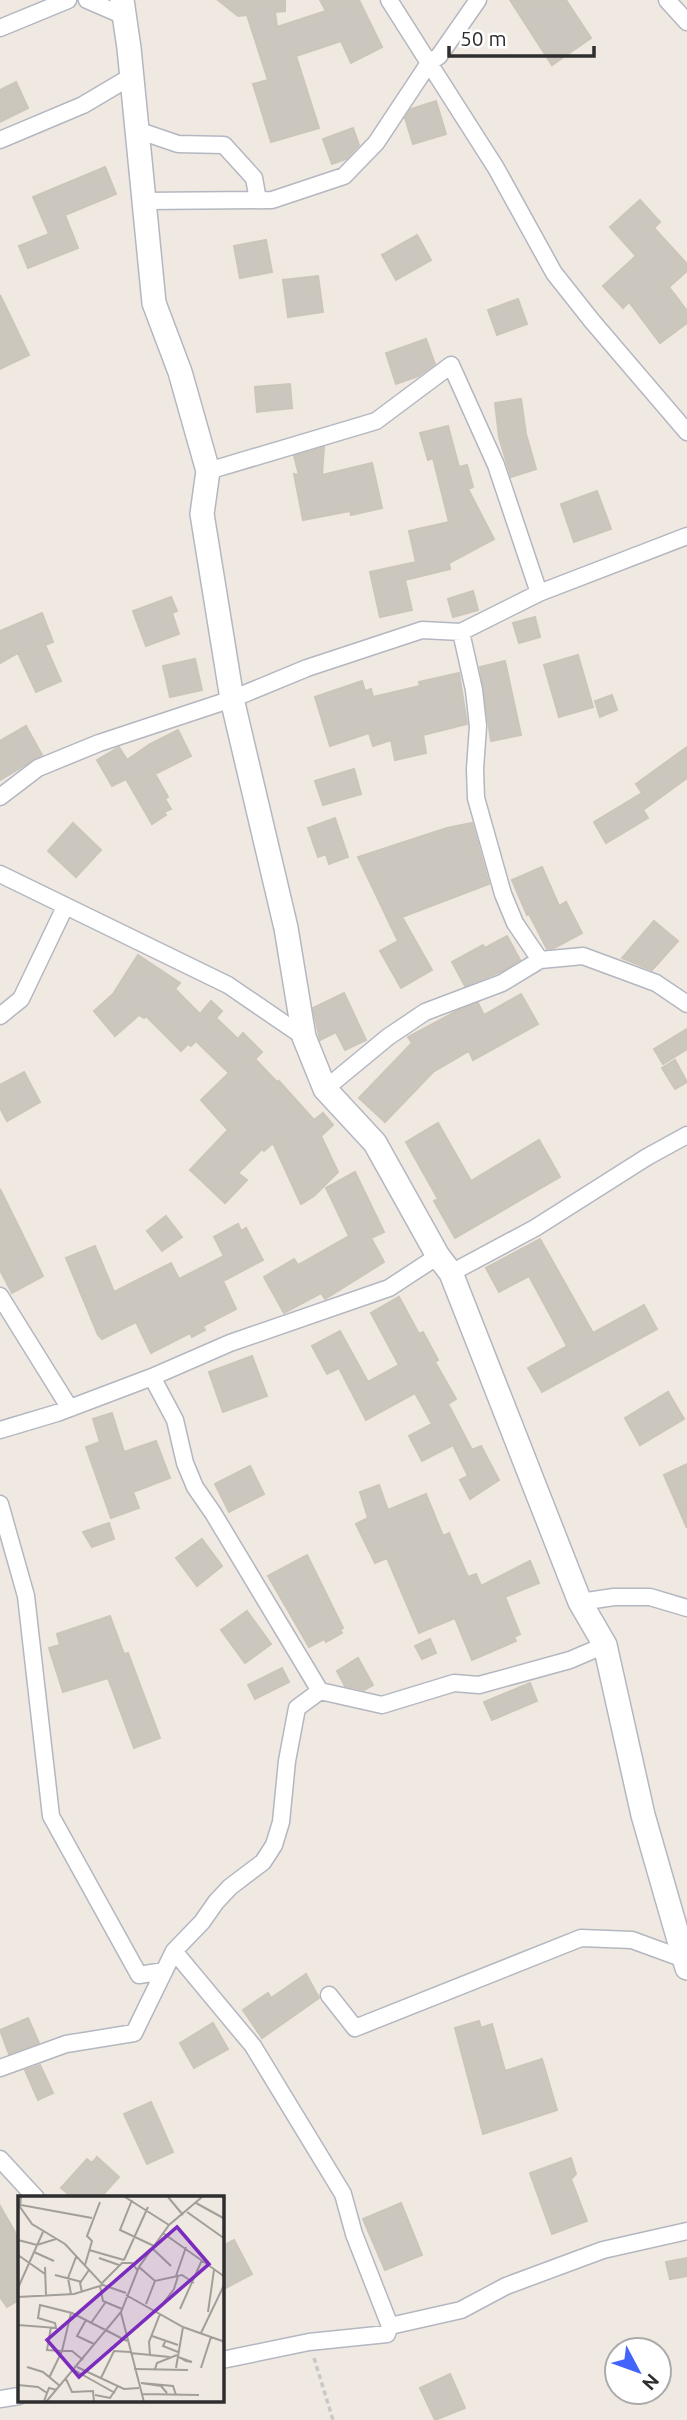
<svg xmlns="http://www.w3.org/2000/svg" width="687" height="2420" font-family="Ubuntu,sans-serif">
  <rect width="100%" height="100%" fill="#efe9e1"/>
  <path fill="#cbc7bf" stroke="#cbc5ba" stroke-width="2" d="M218,0H285V11L275,12L277,27L326,11L320,0H359L382,47L351,63L341,41L296,56L319,128L271,142L253,84L268,80L247,15L238,16Z
    M510,0H566L591,38L552,65Z
    M16,82L28,108L0,122V90Z
    M436,101L446,134L413,144L405,118L411,109Z
    M353,128L359,145L346,159L332,164L323,139Z
    M105,167L116,194L65,215L78,248L28,268L19,246L49,234L33,197Z
    M640,200L660,222L654,228L687,264V271L669,287L687,311V323L660,343L629,302L623,308L603,286L636,256L610,227Z
    M417,235L431,260L396,280L382,255Z
    M266,240L272,272L240,278L234,246Z
    M318,276L323,312L288,317L283,280Z
    M0,295L29,355L0,369Z
    M518,299L527,324L497,335L488,310Z
    M426,339L435,364L418,376L396,384L386,353Z
    M290,384L292,408L257,412L255,387Z
    M521,399L526,434L536,469L511,477L499,437L495,403Z
    M448,426L459,467L467,465L473,487L468,489L494,539L449,563L450,569L405,580L412,610L380,617L370,572L416,562L409,531L449,522L433,458L428,460L420,433Z
    M324,447L322,475L372,463L382,508L351,515L350,511L303,520L294,474L299,475L294,456Z
    M597,491L611,529L574,542L561,504Z
    M473,591L478,610L453,617L448,599Z
    M171,597L177,611L172,613L179,634L146,646L133,611Z
    M42,613L53,642L45,645L61,681L36,692L18,653L0,663V631Z
    M535,617L540,637L519,643L513,623Z
    M578,655L593,707L559,717L544,665Z
    M195,659L202,690L170,697L163,666Z
    M505,661L521,735L491,741L480,667Z
    M459,673L467,724L423,735L426,753L395,760L391,740L373,746L369,733L330,746L315,697L362,681L365,691L371,689L373,697L420,686L419,682Z
    M612,695L617,710L600,717L595,701Z
    M26,726L42,755L0,780V741Z
    M178,730L191,756L155,774L168,797L165,799L171,809L164,812L166,815L152,824L126,779L112,786L97,760L119,747L127,760L150,744Z
    M687,747V778L643,810L648,818L606,843L594,822L642,793L636,784Z
    M354,769L361,794L323,805L315,781Z
    M335,818L348,857L329,864L326,854L318,857L308,828Z
    M73,823L101,850L76,877L48,851Z
    M472,823L489,884L402,917L432,970L401,988L380,951L398,941L358,857L447,828Z
    M542,867L559,906L566,902L582,933L554,948L547,949L529,914L527,915L512,880Z
    M654,921L678,941L652,970L622,958Z
    M507,936L520,960L502,971L465,986L452,962L483,945L485,948Z
    M138,955L180,983L175,989L200,1014L211,1001L222,1011L216,1018L238,1039L243,1033L262,1052L255,1059L277,1082L279,1081L314,1120L323,1113L333,1125L321,1136L338,1172L314,1196L301,1204L273,1143L264,1151L262,1149L238,1173L247,1180L225,1203L190,1170L228,1130L201,1100L229,1073L196,1041L191,1046L188,1044L181,1051L146,1016L144,1018L139,1015L115,1036L94,1011L113,994Z
    M344,993L366,1040L345,1050L336,1032L320,1040L313,1008Z
    M521,994L538,1024L473,1060L469,1051L433,1072L385,1122L359,1098L412,1043L408,1037L457,1011L478,1003L484,1015Z
    M687,1029V1049L663,1064L654,1049Z
    M675,1060L687,1082L675,1089L662,1068Z
    M24,1072L40,1102L7,1121L0,1108V1085Z
    M438,1123L471,1181L539,1140L560,1177L455,1238L434,1201L438,1199L406,1142Z
    M355,1172L384,1232L371,1238L384,1262L325,1299L321,1293L284,1313L264,1277L294,1259L298,1265L349,1236L326,1188Z
    M0,1189L43,1276L12,1293L0,1270Z
    M166,1216L182,1237L162,1251L147,1231Z
    M238,1224L241,1231L246,1228L263,1260L223,1281L236,1309L203,1326L205,1330L192,1337L190,1333L151,1353L136,1322L102,1339L98,1335L66,1258L95,1246L114,1292L171,1263L179,1279L224,1256L214,1237Z
    M540,1239L593,1333L644,1305L657,1329L542,1392L528,1368L567,1346L529,1276L499,1292L486,1268Z
    M399,1297L419,1334L423,1332L438,1360L435,1362L456,1399L448,1404L472,1450L481,1446L499,1480L470,1499L460,1480L468,1476L453,1445L422,1461L409,1436L432,1424L415,1393L366,1420L339,1368L327,1374L312,1346L340,1331L368,1382L399,1365L371,1313Z
    M252,1356L267,1396L223,1412L209,1372Z
    M668,1392L684,1419L640,1445L625,1418Z
    M112,1413L124,1452L156,1441L170,1478L133,1492L139,1508L111,1518L86,1447L100,1442L93,1419Z
    M687,1464V1528L664,1475Z
    M250,1466L264,1494L229,1512L215,1484Z
    M379,1485L388,1510L426,1494L443,1536L449,1533L468,1577L476,1574L481,1586L530,1561L539,1583L505,1597L520,1634L514,1637L516,1641L472,1660L455,1618L419,1633L387,1558L375,1563L356,1524L368,1518L360,1492Z
    M109,1523L114,1539L92,1547L83,1532Z
    M202,1539L222,1566L197,1586L176,1558Z
    M307,1555L343,1628L340,1630L342,1633L326,1642L324,1639L309,1647L268,1576Z
    M247,1611L271,1644L245,1663L221,1630Z
    M110,1616L124,1654L128,1653L160,1738L134,1748L108,1678L63,1692L49,1648L60,1645L57,1634Z
    M430,1639L436,1653L422,1659L415,1646Z
    M358,1658L373,1685L364,1690L345,1686L337,1671Z
    M282,1668L289,1682L255,1699L248,1685Z
    M530,1683L537,1701L492,1720L484,1702Z
    M306,1974L319,1998L262,2038L243,2010L268,1993L271,1998Z
    M28,2018L39,2043L9,2054L0,2030Z
    M479,2021L481,2028L492,2024L505,2071L542,2059L557,2110L483,2134L455,2028Z
    M213,2023L228,2049L194,2068L180,2043Z
    M40,2065L53,2093L38,2100L25,2070Z
    M151,2102L173,2152L147,2164L124,2114Z
    M97,2157L119,2177L100,2198H73L61,2188L87,2159L92,2163Z
    M571,2158L576,2174L571,2179L587,2221L552,2234L530,2173Z
    M401,2203L422,2255L385,2270L363,2219Z
    M0,2206L19,2239V2300L7,2307L0,2297Z
    M234,2240L252,2274L222,2290V2246Z
    M687,2258V2276L670,2279L666,2262Z
    M450,2374L465,2408L435,2420L420,2388Z"/>
  <g fill="none" stroke-linecap="round" stroke-linejoin="round">
    <defs>
      <path id="street" d="M87,0L124,16
        M478,0L439,56L429,63L496,168L554,273L592,321L687,432
        M667,0L687,22
        M0,28L68,0
        M137,130L178,144L224,145L254,178L258,200
        M0,140L83,105L132,76
        M143,201L272,200L344,176L376,143L429,63L389,0
        M208,471L376,421L451,365L496,465L539,593
        M461,632L474,690L478,726L475,769L476,798L503,894L515,923L540,960
        M0,797L38,768L99,743L232,699L307,668L422,630L461,632L539,593L687,536
        M0,874L228,985L304,1037
        M0,1016L21,999L65,907
        M325,1089L388,1037L425,1012L502,983L540,960L583,956L656,983L687,1004
        M451,1273L535,1228L647,1157L687,1135
        M0,1296L69,1407
        M152,1377L175,1420L185,1463L195,1487L213,1513L320,1691
        M0,1430L57,1413L152,1377L230,1343L389,1288L438,1256
        M0,1504L26,1596L51,1816L139,1975L164,1971
        M580,1602L614,1597H650L687,1608
        M174,1951L253,2046L343,2194L354,2234L390,2326
        M329,1995L355,2028L581,1938L632,1940L684,1959
        M0,2068L66,2044L134,2033L174,1951L202,1922L216,1902L230,1887L263,1862L274,1845L281,1822L287,1761L297,1708L320,1691L382,1705L454,1683L479,1685L570,1660L605,1645
        M0,2159L36,2198
        M222,2360L309,2342L387,2334L390,2326L461,2310L506,2286L603,2250L687,2231
        M0,2399L19,2396"/>
      <path id="secondary" d="M122,0L129,48L154,303L180,372L208,471L202,514L232,699L286,928L304,1037L325,1089L375,1143L438,1256L451,1273L580,1602L605,1645L643,1815L687,1968"/>
    </defs>
    <use href="#street" stroke="#b4b7c1" stroke-width="19"/>
    <use href="#secondary" stroke="#b4b7c1" stroke-width="26"/>
    <path stroke="#c9c9c9" stroke-width="3.5" stroke-dasharray="5 3.5" stroke-linecap="butt" d="M314,2358L333,2420"/>
    <use href="#street" stroke="#fff" stroke-width="16"/>
    <use href="#secondary" stroke="#fff" stroke-width="23"/>
  </g>
  <g transform="translate(18 2196)">
    <rect width="206" height="206" fill="#efe9e1"/>
    <path fill="none" stroke="#a29e99" stroke-width="2" d="M3,1L2,11L14,28L47,48L85,89L108,97M107,1L151,29M150,1L165,19M114,4L102,34L136,50M178,7L207,23M3,9L74,22M169,16L207,43M145,37L207,81M0,44L19,49L38,43M134,52L153,70M71,54L106,64M16,56L36,65M0,59L27,78M81,62L101,69M106,64L130,11M67,69L74,45L69,40L82,6M27,71L28,99M121,71L137,85L164,79L176,87M37,79L64,86M158,80L168,51M84,87L104,67H114L120,75M82,90L85,105L104,113M0,92L25,36M64,96L62,87L71,74M53,98L50,82L58,61M108,99L165,131L207,146M0,101L56,98L85,89M128,108L137,85M162,113L184,64M139,115L156,93L160,80M190,116L196,74M103,117L126,206M142,118L131,146L132,159L152,161M68,124L59,140L76,148M73,127L87,107M0,129L38,132L37,127L20,122L22,109L54,117L109,145M33,131L29,154L44,155L53,117M183,137L207,87M134,140L160,149M148,144L145,150L160,156M112,157L133,159M159,160L168,165L174,166L160,161M9,171L25,176L42,190M59,171L106,193L121,192M158,172L165,131M183,172L193,141M116,173L170,174M137,173L139,167L159,159M56,174L97,197M31,182L44,155H54L65,164M83,182L96,155L112,156M48,183L54,196L75,195L76,206M123,187L155,190L158,199M123,187L143,190L149,197M0,189L20,191L29,197M124,198L181,199M77,199L92,202L100,190M26,205L31,192L39,194M28,206L103,116L121,71L151,29L184,1"/>
    <path fill="#7b2cbf" fill-opacity="0.15" stroke="#7b2cbf" stroke-width="3.5" d="M159,31L191,68L61,181L29,144Z"/>
    <rect width="206" height="206" fill="none" stroke="#2e2e2e" stroke-width="3.5"/>
  </g>
  <g transform="translate(638 2371) rotate(131)"><circle r="33" fill="#ffffff" stroke="#ababab" stroke-width="2"/>
  <path d="M0-5L12 26L0 18L-12 26Z" fill="#4264fb"/>
  <text y="-10" font-size="19" font-weight="bold" text-anchor="middle" fill="#2e2e2e">N</text>
  </g>
  <path d="M449 46v10h145v-10" fill="none" stroke="#2e2e2e" stroke-width="3.5"/>
  <text x="460" y="46" font-size="21" fill="#2e2e2e" stroke="#ffffff" stroke-width="5" paint-order="stroke">50 m</text>
</svg>
